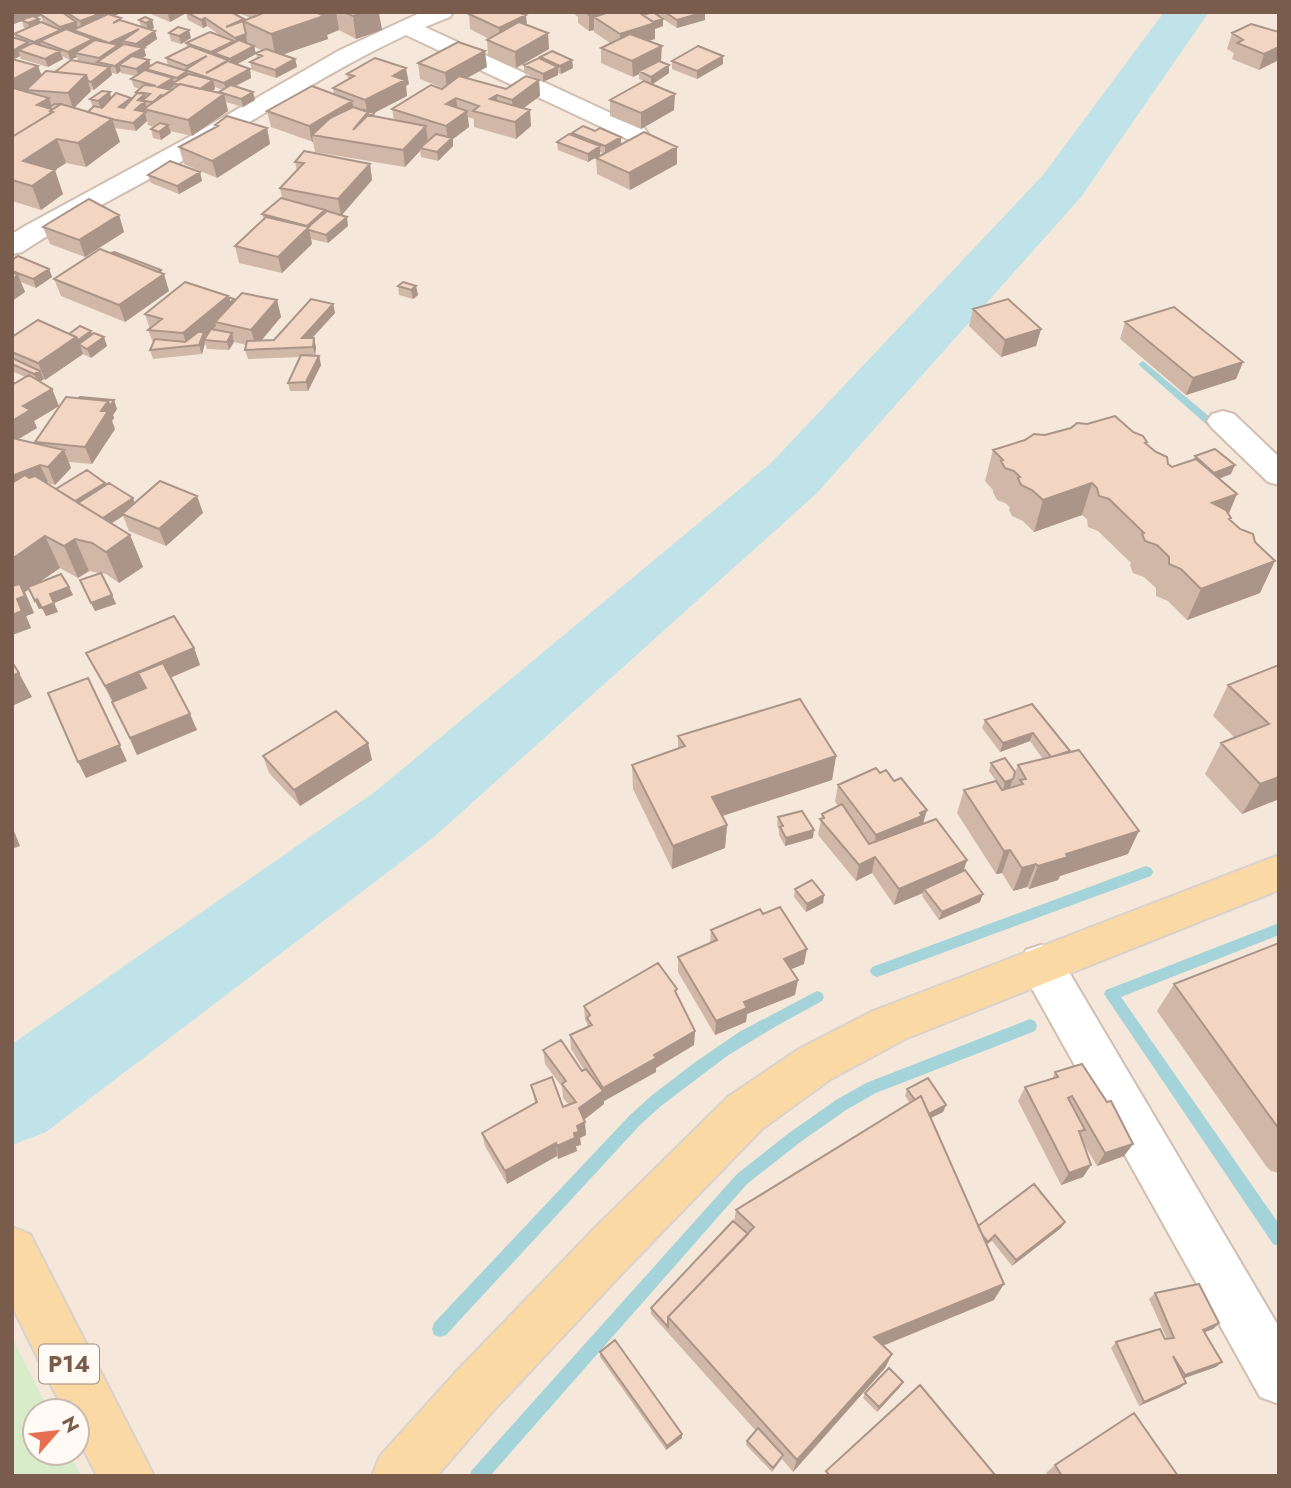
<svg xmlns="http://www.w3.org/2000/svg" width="1291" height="1488" font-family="Jost,sans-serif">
  <rect width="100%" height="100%" fill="#fdf6ec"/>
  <path fill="#f5e8da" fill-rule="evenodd" d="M12,12H1279V1476H12ZM35,1411H77V1453H35Z"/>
  <path fill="#d8ecc9" d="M12,1337L49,1411H35V1453H70L81,1476H12Z"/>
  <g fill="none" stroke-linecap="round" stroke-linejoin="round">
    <path fill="#a5d3da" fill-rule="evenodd" d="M1143,361L1223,428V432H1215L1140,366L1138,364Z
      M1146,866L1151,868L1153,872L1151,876L877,977L872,975L870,971L872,967Z
      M1279,923V935L1121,997L1279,1224V1246L1273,1244L1104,994L1106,990Z
      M817,991L822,993L824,997L822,1001L773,1028L727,1056L661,1106L640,1125L446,1335L440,1337L434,1335L432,1329L434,1323L630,1115L651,1096L694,1063L739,1032Z
      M1030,1019L1035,1021L1037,1026L1035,1031L876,1093L846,1110L799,1143L747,1184L490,1476H469L472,1470L737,1174L789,1133L836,1100L866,1083Z"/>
    <path fill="#bfe3e8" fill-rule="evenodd" d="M1164,12H1209L1081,197L817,493L434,837L46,1132L12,1145V1044L376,791L771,463L1043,175Z"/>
    <defs>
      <path id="minor" d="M422,12H453L450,17L425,27L645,129L648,134L645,139L636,141L627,139L406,35C337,67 273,109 207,147C145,183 81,213 22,252L12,254V234L25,226L189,137L340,50Z
        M1223,411L1234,414L1279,457V485L1268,482L1212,428L1207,421L1212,414Z
        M1041,945L1056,950L1279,1327V1404L1260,1397L1026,978L1019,964L1026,950Z"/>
      <path id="primary" d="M1279,855V890L905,1039L831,1079L762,1129L630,1265L493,1411L437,1476H372L380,1456L455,1373L594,1229L728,1097L799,1049L873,1011Z
        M12,1227L30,1234L154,1476H97L77,1436V1411H64L12,1306Z"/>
    </defs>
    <use href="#minor" stroke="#d1beb0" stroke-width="4"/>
    <use href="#primary" stroke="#dad1cd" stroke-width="4"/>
    <use href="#minor" fill="#fff" fill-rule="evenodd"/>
    <use href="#primary" fill="#fbd9a5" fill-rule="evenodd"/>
  </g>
  <path fill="#d1b7a8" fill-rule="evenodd" d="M12,12H118L119,14L114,16L121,18V20L141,26L139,20H152L154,28L151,30L157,39L144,48L146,56L142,58L149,60L151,66L168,65L166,58L187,47L186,43L221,36L207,26L203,28L188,20L186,13L170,22L146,12H202L244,19L245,20L251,18L236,12H385L379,14L382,30L356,39L339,30L327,35L328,39L282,54L295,59L297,67L276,78L252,70L250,62L257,58L256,53L262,50L254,47L256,54L236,64L250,69L251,78L235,86L255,100L243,107L226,102L228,111L192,136L170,131L171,133L161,140L153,138L151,129L154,127L148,125L147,121L136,131L115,128L120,142L86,167L66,163L54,170L63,194L41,210L12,201V37L16,38L14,34L26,29L24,28L22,21L14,24L12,22ZM41,16L43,22L46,24L40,22L39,19L36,17ZM20,56L21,59L48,67L63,59L62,56L70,60L77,57L78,61L55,72L41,76L38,66L13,60ZM121,71V73L135,76L131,79L134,87L140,89L136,92L137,94L131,100V98L90,99L93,108L88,112L74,108L91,91L90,89L94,90L112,75V73L117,74ZM215,87L223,90L219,93L211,91L215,89Z
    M572,12H638L643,15L646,14L642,12H705V20L677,28L663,19V26L655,29V39L648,41L661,62L669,65V73L652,85L674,110L641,129L610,116V100L644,81L639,79V74L633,77L601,63V48L610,43L594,32V30L589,31L578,23V17Z
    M469,14L526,15L527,25L548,33L549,49L516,68L488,56L487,40L489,39L470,29Z
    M1279,32L1259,70L1232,59L1234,53L1227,49L1232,33Z
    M169,33L191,38L181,44L171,41Z
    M540,57L572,60L573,68L561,74L558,73V75L543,82L524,73V65L540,59Z
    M672,61L723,64L697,79L672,69Z
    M418,63L487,67L467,78L506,89L539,80L540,96L523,108L531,126L516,139L474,127V119L468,117L469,127L453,139V146L438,161L421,157L420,151L405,167L315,152L313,142L271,127L267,111L334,94L333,88L348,79L347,74L409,84L406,86L407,96L374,113L375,117L394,120L392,109L443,88L420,79Z
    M215,125L267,128L270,144L217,178L184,164L179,147L216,127Z
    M595,131L621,137V145L677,164L630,190L597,174L596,158L604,154L600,152V155L588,162L558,150L557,142L572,135V133Z
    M295,162L370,164L372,180L341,216L348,226L328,243L311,239L312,244L282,273L239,263L235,246L264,219L262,214L282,198L280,188L297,171Z
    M200,172L202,181L179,194L151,183L148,175Z
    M119,215L124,232L85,257L50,244L43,227Z
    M12,260L49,269L52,277L36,288L21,282L25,292L12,301Z
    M161,273L169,291L125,322L61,296L54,279Z
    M398,286H416L418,295L413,299L399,295Z
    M228,296V297L234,299L277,300L281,317L261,340H274L333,304L335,313L312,338L316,347L315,356H319L321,365L308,391H290L288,383L300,357L248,359L245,350L246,345L234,342L229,350L207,349L205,343L202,354L153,359L150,350L153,343L148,330L150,329L145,314Z
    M973,309L1041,329L1036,346L1001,357L969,326Z
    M1125,322L1243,362L1236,379L1186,395L1120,339Z
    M69,334H92L107,346L91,358L83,354L45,380L44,379L40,382L52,389L59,406L34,421L37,428L18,439L36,443L35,442L114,400L117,409L113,415L114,418L112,421L115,429L92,464L69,462L71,468L55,485L46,483L56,489L105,483L106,485L134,503L197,496L203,513L166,546L129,531L123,516L111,523L130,535L143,567L119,583L106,574L101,573L116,604L95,611L84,589L99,573L89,571L78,578L60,568L36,584L69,587L73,595L54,603L58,612L46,616L42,608L39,609L29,589L25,592L34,613L26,616L31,628L12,635V382H17L25,377L12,371V337Z
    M1045,435L1146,444L1172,467L1194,460L1195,456L1231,474L1219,478L1237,494L1229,514L1231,518L1230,520L1260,593L1187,620L1168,601L1156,596V588L1144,577L1133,573L1130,565L1131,563L1098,531L1088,527L1087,519L1082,515L1034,532L1023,521L1012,516L1009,510L1010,507L1005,503L997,500L993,492V490L985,481L993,450Z
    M194,648L200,665L170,678L197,730L137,755L112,701L86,653Z
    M1279,665V799L1242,814L1205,774L1221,743L1235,738L1213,716L1228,685Z
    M1032,704L1070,751L1069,752L1128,854L1060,876L1058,880L1029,889L1027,887L1013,891L1002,873L996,874L957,813L964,790L996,781L989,771L991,763L1015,772L1018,765L1043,759L1030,741L1000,752L982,728L985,720Z
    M678,736L836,756L832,780L722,816L727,825L725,848L672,869L633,789L632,765L678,749Z
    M368,743L372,760L300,806L269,773L263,756Z
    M880,773L894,781L927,810L923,824L964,871L980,902L939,920L922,896L923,893L894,905L872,873L856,881L818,835L822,814L838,806L835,801L838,785Z
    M778,817L813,838L785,846L779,835V830L777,825Z
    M795,889L824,895L823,903L806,912L794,897Z
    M711,930L804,964L791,969L795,995L747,1014L746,1022L715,1035L678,972V957L710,943Z
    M1279,943V1173L1271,1171L1266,1166L1157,1011L1174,984Z
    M677,994L695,1031L694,1045L656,1068V1072L604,1101V1104L584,1120L586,1135L580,1138L581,1145L576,1146L577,1151L558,1159L557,1156L507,1184L485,1146L482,1133L535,1103L531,1085L563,1107L569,1105L563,1098L562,1087L545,1064L543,1050L582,1071L584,1070L571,1049L570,1035L587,1027V1023L585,1020L584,1006Z
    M1055,1072L1133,1144L1124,1156L1097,1166L1082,1141L1091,1165L1083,1177L1061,1185L1018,1101L1025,1087L1052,1079Z
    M907,1089L946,1105L943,1112L931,1118L978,1226L1065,1222L1061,1228L1012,1266L992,1241L987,1245L994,1300L883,1346L892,1354L885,1368L793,1472L782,1459L772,1472L746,1445L747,1441L756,1431L651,1314V1308L734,1222L736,1210L910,1103L905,1096Z
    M1155,1293L1219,1323L1213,1329L1205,1332L1216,1367L1184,1378L1180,1388L1139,1406L1111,1348L1116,1342L1167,1339L1149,1299Z
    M600,1352L682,1434V1438L666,1450L600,1357Z
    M903,1382L900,1387L877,1412L863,1398L865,1393Z
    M1055,1465L1178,1476H1048L1046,1473Z"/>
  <path fill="#aa9588" d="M12,12H55L40,14L41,16L23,21L21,20L22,21L14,24L12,19Z
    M98,12H118L119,14L99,21L96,13Z
    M170,12H188L170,22L168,14Z
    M322,12H336L339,30L327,35L328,39L276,57L271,34L322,17L321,13Z
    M362,12H385L379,14L382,30L356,39L353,16Z
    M606,12H613L594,17V30L589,31V15Z
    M705,12V20L677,28V20Z
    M97,15L99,23L82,29L80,21Z
    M526,15L527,31L500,44L499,28Z
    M205,18L207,26L203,28L201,20Z
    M39,19L42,27L30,31L28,23Z
    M663,19V26L655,29V39L620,50V34L644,24Z
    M152,20L154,28L148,31L146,23Z
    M76,22L79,30H73V32L63,35L60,27Z
    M139,29L122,41L123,45L100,63L99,58L109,43Z
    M61,30L63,38L40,41L42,47L36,50L34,42Z
    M189,30L191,38L181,44L179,36Z
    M155,31L157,39L144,48L146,56L132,63L119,65L121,71L117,74L115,66L130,55L138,51L136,44Z
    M548,33L549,49L516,68L515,52Z
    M246,34L247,42L237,46L235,38Z
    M93,39L95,47L75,53L77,57L70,60L68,52Z
    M234,41L236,49L214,53L216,59L213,61L211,52Z
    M28,42L31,50H18L20,56L12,60V51Z
    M254,46L256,54L232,67L230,59Z
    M662,46L661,62L639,71V74L633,77L632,61Z
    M1279,47V60L1259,70L1264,54Z
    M60,51L63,59L48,67L45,59Z
    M485,51L487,67L447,89L445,73Z
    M723,56V64L697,79V71Z
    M295,59L297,67L276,78L275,70Z
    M149,60L151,68L146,69V71L139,77L136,69Z
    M572,60L573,68L561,74L560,66Z
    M669,65V73L651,85V77Z
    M38,66L44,82L26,90L27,91L12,99V80Z
    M110,67L112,75L94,90L91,82Z
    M558,67V75L543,82V74Z
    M406,68L409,84L406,86L407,96L374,113L376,121L353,130L367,112L365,100L393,76Z
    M250,69L251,78L226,91L224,83Z
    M187,71L190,79L179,86L177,78Z
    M86,75L91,91L73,109L68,93Z
    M173,78L174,86L160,95L158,87Z
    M213,80L215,89L200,98L198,90Z
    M539,80L540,96L513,116L512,100Z
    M110,92L112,101L101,109L98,101Z
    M253,92L255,100L243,107L241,99Z
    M145,94L147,101H145L147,110L144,109L145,112L135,110L138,100Z
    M224,94L228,111L192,136L188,120Z
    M675,94L674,110L641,129V113Z
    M497,95L498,111L490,99Z
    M49,98L53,110L37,105Z
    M131,98L133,106L122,116L119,107Z
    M456,98L458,114L446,104Z
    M352,101L355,117L312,135L313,142H312L309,126Z
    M530,110L531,126L516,139L515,122Z
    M467,111L469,127L453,139V146L438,161L437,152L448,142L446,126Z
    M145,113L147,121L136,131L133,123Z
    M112,119L120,142L86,167L78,143Z
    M168,125L171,133L161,140L159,132Z
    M426,126L428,143L420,148V151L405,167L403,150Z
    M267,128L270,144L217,178L212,161Z
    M621,137V145L605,155V146Z
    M57,139L66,163L32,185L23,161Z
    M600,146V155L588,162V154Z
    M677,147V164L630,190L629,173Z
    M370,164L372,180L341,216L338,199Z
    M55,170L63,194L41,210L32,186Z
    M200,172L202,181L179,194L177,186Z
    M325,210L327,219L309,230L312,244L282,273L278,257L307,226Z
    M119,215L124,232L85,257L79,240Z
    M347,217L348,226L328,243L326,235Z
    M49,269L52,277L36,288L33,279Z
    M161,270L162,276L164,274L169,291L125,322L119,305L152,277Z
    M18,275L25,292L12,301V279Z
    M416,286L418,295L413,299L411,290Z
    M228,296L230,303L234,299L237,308L215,322L216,326L205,336L206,340H204L205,343L202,354L199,345L187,346L183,333Z
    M277,300L281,317L256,347L251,330Z
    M333,304L335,313L304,347L302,338Z
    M1041,329L1036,346L1001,357L1005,340Z
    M91,331L94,340L80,345L83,354L45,380L38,363L76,337Z
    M232,333L234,342L229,350L227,342Z
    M104,337L107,346L91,358L87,349Z
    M314,338L316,347L315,356L313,347Z
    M319,356L321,365L308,391L306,382Z
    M1243,362L1236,379L1186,395L1193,378Z
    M40,371L44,379L38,383L34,374Z
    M52,389L59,406L34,421L37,428L12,443V421L23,406Z
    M114,400L117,409L113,415L114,418L112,421L115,429L92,464L85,447L101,411L108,401Z
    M64,450L71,468L55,485L48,467Z
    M40,465L48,482L13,497L12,476Z
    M1235,465L1231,474L1211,482L1214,473Z
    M105,483L108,491L66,507Z
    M1092,483L1082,515L1034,532L1043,500Z
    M1237,494L1223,526L1212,503Z
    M197,496L203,513L166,546L159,529Z
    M133,498L136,507L122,514L123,516L95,534L92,525Z
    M130,535L143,567L119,583L106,552Z
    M45,536L60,568L25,592L34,613L26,616L31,628L12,635V615L17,599L12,596V559Z
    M75,539L89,571L78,578L64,546Z
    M1275,561L1260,593L1187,620L1201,589Z
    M69,587L73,595L54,603L50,594Z
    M112,595L116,604L95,611L91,603Z
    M37,599L42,608L39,609L35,601Z
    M54,603L58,612L46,616L42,608Z
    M194,648L200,665L146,688L138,673L145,688L113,702L105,686Z
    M19,673L32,697L12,706V676Z
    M88,678L127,761L86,778L78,762Z
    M190,714L197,730L137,755L130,738Z
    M1033,733L1030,741L1000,752L1003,743Z
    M368,743L372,760L300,806L294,790Z
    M836,756L832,780L710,820L712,797Z
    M1279,777V799L1242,814L1260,784Z
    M1013,779L1010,787L1003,790L1005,782Z
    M927,810L922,826L873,851L876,835Z
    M727,825L725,848L672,869L673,846Z
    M12,826L20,846L12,849Z
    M814,830L813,838L785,846L786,838Z
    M1139,831L1128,854L1060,876L1058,880L1029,889L1038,866L1066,854Z
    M1010,850L1002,873L996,874L1004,851Z
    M875,857L872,873L856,881L859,865Z
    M967,860L962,876L924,889L923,893L894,905L899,889Z
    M1036,864L1027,887L1013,891L1022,868Z
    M983,894L980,902L939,920L942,912Z
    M824,895L823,903L806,912L807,904Z
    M807,949L804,964L782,973L784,959Z
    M798,980L795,995L747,1014L746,1022L715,1035L716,1021L744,1002Z
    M695,1031L694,1045L656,1068V1072L604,1101V1104L581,1122L579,1108L603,1091V1088L654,1055Z
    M946,1105L943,1112L922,1122L925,1116Z
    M585,1122L586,1135L580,1138L581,1145L576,1146L577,1151L558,1159L557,1146L574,1133L577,1126Z
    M556,1143L557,1156L507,1184L505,1171Z
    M1133,1144L1124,1156L1097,1166L1105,1153Z
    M1091,1165L1083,1177L1061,1185L1069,1173Z
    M1065,1222L1061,1228L1012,1266L1016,1260Z
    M1004,1284L994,1300L867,1352L874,1337Z
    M1219,1323L1213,1329L1197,1335L1203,1330Z
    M892,1354L885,1368L793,1472L797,1460Z
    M1222,1362L1216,1367L1179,1380L1185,1375Z
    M903,1382L900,1387L877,1412L879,1407Z
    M1186,1383L1180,1388L1139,1406L1144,1402Z
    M682,1434V1438L666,1450L667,1446Z"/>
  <path fill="#f3d5c3" stroke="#aa9588" stroke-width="2" d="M45,12H62L76,22L60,27L40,14Z
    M66,12H92L97,15L80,21Z
    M186,12L206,13L231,12L244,19L226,27L243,21L246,34L235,38L205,18L201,20Z
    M266,12H316L324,16L271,34L243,21Z
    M344,12H364L353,16Z
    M472,12H517L526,15L499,28L469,14Z
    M585,12H606L589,15Z
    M609,12H638L655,23L620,34L594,17Z
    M653,12L663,19L653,22L643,15Z
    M665,12H705L677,20Z
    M108,14L121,18L113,23L120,20L155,31L136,44L122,41L139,29L109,43L73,30Z
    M33,16L39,19L28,23L21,20Z
    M145,17L152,20L146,23L139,20Z
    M41,22L61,30L34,42L14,34Z
    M519,22L548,33L515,52L487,40Z
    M1251,24L1279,32V47L1264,54L1237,43L1243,40L1232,33Z
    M178,27L189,30L179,36L169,33Z
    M66,29L93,39L68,52L40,41Z
    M210,32L234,41L211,52L186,43Z
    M630,34L662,46L632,61L601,48Z
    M12,37L28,42L12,51Z
    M95,40L118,45L99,58L75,53Z
    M239,40L254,46L230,59L214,53Z
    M458,42L485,51L445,73L418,63Z
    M33,43L60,51L45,59L18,50Z
    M124,44L144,48L130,55L115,66L97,62Z
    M190,46L228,60L206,73L228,61L250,69L224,83L185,70L207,56L187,66L166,58Z
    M698,46L723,56L697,71L672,61Z
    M266,49L295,59L275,70L250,62L262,56L256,53Z
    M552,51L572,60L560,66L540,57Z
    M132,56L149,60L136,69L119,65Z
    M375,58L406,68L393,76L405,80L365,100L333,88L354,76L347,74Z
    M539,58L558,67L543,74L524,65Z
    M12,59L38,66L12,80Z
    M71,60L110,67L91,82L88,81L86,75L55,72Z
    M659,61L669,65L651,77L639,71Z
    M157,62L187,71L177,78L146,69Z
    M145,70L173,78L158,87L172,90L163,96L161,95L153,102L142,101L150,94L136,92L144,85L156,86L131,79Z
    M46,71L86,75L68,93L26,90Z
    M189,74L213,80L200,89L180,84L179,85L173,83Z
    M459,76L506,89L526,76L539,80L512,100L497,95L490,99L530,110L515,122L473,111L479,106L456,98L446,104L467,111L446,126L392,109L431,85L442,89Z
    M644,81L675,94L641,113L610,100Z
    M180,84L224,94L188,120L144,109Z
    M231,85L253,92L241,99L219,92Z
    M312,86L352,101L309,126L267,111Z
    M13,88L49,98L37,105L53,109L50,111L51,113L12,137V89Z
    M102,91L110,92L98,101L90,99Z
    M116,93L131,98L119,107L124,108L137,93L145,94L138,100L145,101L135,110L146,112L133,123L111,119H112L88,112L94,106L102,108Z
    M55,104H60L53,109L48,108Z
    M61,104L112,119L78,143L57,139L23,161L55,170L32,186L12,180V137L53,112L50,111Z
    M353,107L368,112L353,130L368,115L426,126L403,150L312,135L330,118Z
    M363,110H364L374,113L370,116H368V112Z
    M227,116L267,128L212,161L179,147L218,126L215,125Z
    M160,123L168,125L159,132L151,129Z
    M583,126L595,131L600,128L621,137L605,146L572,133Z
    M644,132L677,147L629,173L596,158Z
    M436,134L452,138L437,152L420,148Z
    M569,134L600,146L588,154L557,142Z
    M304,151L370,164L338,199L280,188L304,163L295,162Z
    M170,161L200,172L177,186L148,175Z
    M281,198L325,210L307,226L262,214Z
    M89,199L119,215L79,240L43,227L49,223Z
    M327,211L347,217L326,235L309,230L308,227Z
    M266,217L309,227L278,257L235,246Z
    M100,249L164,274L119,305L54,279Z
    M114,252L161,270L158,272L111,253Z
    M18,256L49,269L33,279L12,271V260Z
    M12,272L18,275L12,279Z
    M185,282L228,296L183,333L148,330L162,319L145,314Z
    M403,282L416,286L411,290L398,286Z
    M242,293L277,300L251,330L215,322Z
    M228,297L234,299L230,303Z
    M311,299L333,304L302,338H314L313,347L245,350L247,341L274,340Z
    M1008,299L1041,329L1005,340L973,309Z
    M1174,307L1243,362L1193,378L1125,322Z
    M38,320L76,337L38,363L12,352V337Z
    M80,326L91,331L78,340L76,337L69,334Z
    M211,329L232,333L227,342L204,340Z
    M198,332H204L199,345L150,350L155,339L185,342Z
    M94,333L104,337L87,349L80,345L79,344Z
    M301,355L319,356L306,382L288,383Z
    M12,358L40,371L34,374L12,364Z
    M29,375L52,389L23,406L30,410L12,421V385Z
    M66,397L108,401L101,411H108L85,447L35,442Z
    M80,397L114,400L110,406L108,401L79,398Z
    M1115,416L1133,432L1143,436L1147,442L1145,443L1156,452L1167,457L1168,464L1172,467L1196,459L1237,494L1212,503L1226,510L1231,518L1229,519L1240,529L1253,534L1255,542L1275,561L1201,589L1181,569L1169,564V557L1157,545L1145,541L1142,534L1144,533L1109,499L1099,496L1097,488L1092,483L1043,500L1032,490L1021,485L1018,478L1020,477L1014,471L1005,468L1001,461L1003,460L993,450L1025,440L1034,434L1045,435L1071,428L1077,423L1087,424Z
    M12,438L64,450L48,467L40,465L12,476Z
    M1215,449L1235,465L1214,473L1195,456Z
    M87,470L105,483L75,501L56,489Z
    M25,475L29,478L35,476L130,535L106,552L92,543L75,539L64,546L45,536L12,559V483Z
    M160,481L197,496L159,529L122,514Z
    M109,483L133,498L103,518L78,503Z
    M101,573L112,595L91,603L80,580Z
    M61,574L69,587L50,594L54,603L42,608L37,599L35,601L28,587Z
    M20,584L25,596L17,599L22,611L12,615V586Z
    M174,616L194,648L105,686L86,653Z
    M12,662L19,673L12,676Z
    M163,663L190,714L130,738L112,702L146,688L138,673Z
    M1279,665V777L1260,784L1221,743L1269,724L1228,685Z
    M88,678L120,745L78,762L48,693Z
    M800,699L836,756L712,797L727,825L673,846L632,765L685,746L678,736Z
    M1032,704L1070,751L1051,757L1033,733L1003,743L985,720Z
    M336,711L368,743L294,790L263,756Z
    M1079,750L1139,831L1066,854L1068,857L1038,866L1036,864L1022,868L1010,850L1004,851L964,790L996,781L1002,790L1023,784L1020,780L1026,779L1018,765Z
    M1005,758L1015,772L1013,779L1005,782L991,763Z
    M876,768L880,773L886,770L894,781L901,778L927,810L920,813L922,816L876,835L838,785Z
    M842,804L869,844L936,819L967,860L899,889L875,857L859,865L820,819L824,818L822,814Z
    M802,811L814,830L786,838L780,827L783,826L778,817Z
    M965,870L983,894L942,912L924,889Z
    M812,880L824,895L807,904L795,889Z
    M780,907L807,949L784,959L798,980L744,1002L747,1008L716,1021L678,957L717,940L711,930L760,909L763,914Z
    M1279,943V1129L1174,984Z
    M658,963L677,989L675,991L695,1031L654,1055L656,1058L603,1088L570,1035L592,1025L587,1018L590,1015L584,1006Z
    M561,1040L582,1071L586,1069L603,1091L579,1108L585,1122L577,1126L579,1132L574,1133L575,1138L557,1146L556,1143L505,1171L482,1133L537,1102L531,1085L552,1077L563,1107L576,1102L562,1084L566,1081L543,1050Z
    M1082,1064L1107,1102L1111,1101L1133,1144L1105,1153L1072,1096L1068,1098L1085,1130L1079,1131L1091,1165L1069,1173L1025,1087L1058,1077L1055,1072Z
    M928,1078L946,1105L929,1114L921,1096L915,1100L907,1089Z
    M921,1096L1004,1284L874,1337L892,1354L797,1460L668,1317L754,1227L736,1210Z
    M1034,1184L1065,1222L1016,1260L995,1235L988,1242L983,1236L978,1226Z
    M733,1221L748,1234L668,1317V1327L651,1308Z
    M1199,1284L1219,1323L1203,1330L1222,1362L1185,1375L1173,1356L1186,1383L1144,1402L1116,1342L1160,1329L1165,1339L1174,1338L1155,1293Z
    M615,1340L682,1434L667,1446L600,1352Z
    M889,1368L903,1382L879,1407L865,1393Z
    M920,1385L996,1476H830L826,1471Z
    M1134,1413L1178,1476H1062L1055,1465Z
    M758,1428L783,1455L773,1468L747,1441Z"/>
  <g text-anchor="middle" stroke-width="5" stroke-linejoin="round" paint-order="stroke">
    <rect fill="#fffaf3" stroke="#a28b7f" stroke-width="2" x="39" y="1344.5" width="60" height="39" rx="5"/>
    <g font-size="23" font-weight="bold" fill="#7a5c4d">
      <text x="69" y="1372">P14</text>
    </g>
  </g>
  <rect width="1291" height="1488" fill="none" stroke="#7a5c4d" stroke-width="28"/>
  <g transform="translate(56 1432) rotate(62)"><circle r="33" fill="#fffaf3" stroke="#cabbb1" stroke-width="2"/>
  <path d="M0-5L12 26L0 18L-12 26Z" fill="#e76f51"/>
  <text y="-10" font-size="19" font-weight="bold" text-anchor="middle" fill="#7a5c4d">N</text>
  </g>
</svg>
